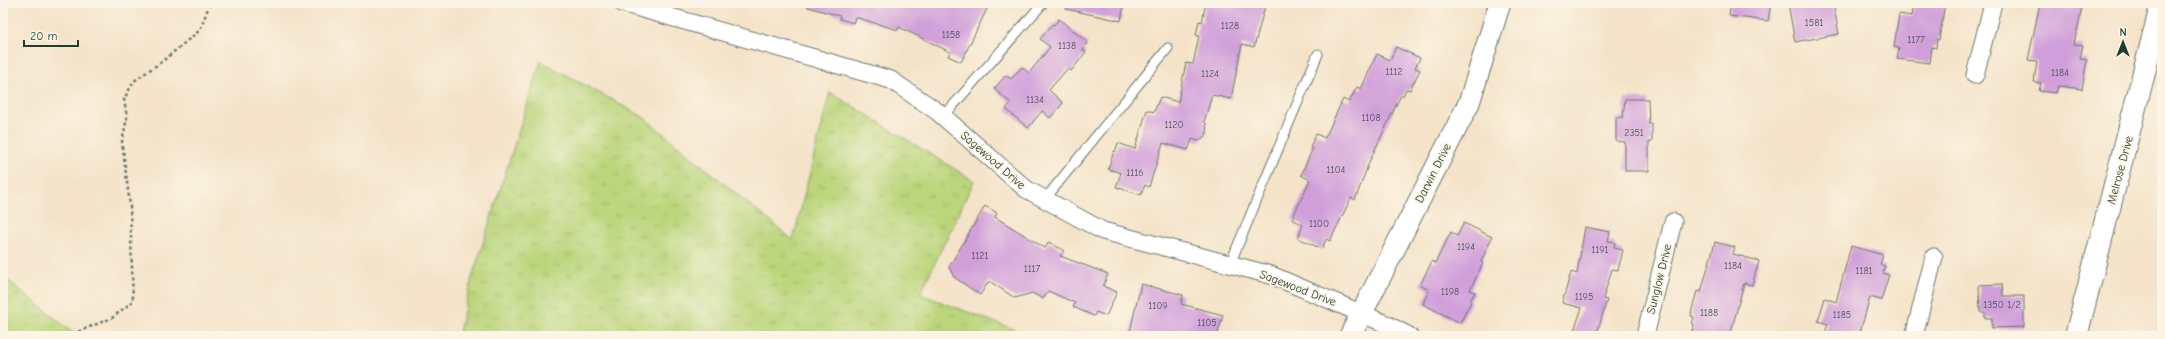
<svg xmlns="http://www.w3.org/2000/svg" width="2165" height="339" font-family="'Comic Neue',sans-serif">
  <defs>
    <pattern id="grass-tufts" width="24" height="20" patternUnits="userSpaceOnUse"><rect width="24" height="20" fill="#bad57a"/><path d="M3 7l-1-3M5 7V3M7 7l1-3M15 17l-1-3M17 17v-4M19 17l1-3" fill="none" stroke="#9fb86a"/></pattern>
  </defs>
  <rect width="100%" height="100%" fill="#fcf5e5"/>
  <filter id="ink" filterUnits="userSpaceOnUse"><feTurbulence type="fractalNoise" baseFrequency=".025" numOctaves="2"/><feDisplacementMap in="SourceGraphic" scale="8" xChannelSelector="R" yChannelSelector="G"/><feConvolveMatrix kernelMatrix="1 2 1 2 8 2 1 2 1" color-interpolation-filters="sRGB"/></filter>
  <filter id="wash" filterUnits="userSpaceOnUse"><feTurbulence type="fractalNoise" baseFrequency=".012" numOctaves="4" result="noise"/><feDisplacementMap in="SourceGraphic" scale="16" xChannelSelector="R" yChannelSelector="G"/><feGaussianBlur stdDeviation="0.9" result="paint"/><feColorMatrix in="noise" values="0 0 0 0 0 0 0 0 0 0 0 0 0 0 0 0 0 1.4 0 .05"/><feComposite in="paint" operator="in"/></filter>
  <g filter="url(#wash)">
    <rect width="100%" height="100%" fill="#f4e3c8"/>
    <path fill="url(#grass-tufts)" stroke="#6c8957" d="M541,61L643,117L793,240L830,92L974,181L920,294L1031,336H458L472,278Z
      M3,278H5L77,336H3Z"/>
    <g id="blocks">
      <path fill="#d09fda" d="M808,3H979L988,7L961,62L948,56L950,52L899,27L898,30L855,17L853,23L840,19V16L808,7Z
        M1067,3H1124L1121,21L1066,9Z
        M1206,3H1252L1265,6L1254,47L1242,44L1231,99L1212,95L1204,122L1206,123L1207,134L1199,141L1192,139L1188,150L1163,143L1149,187L1145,185L1141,195L1116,187L1121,173L1108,169L1114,151L1115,152L1118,143L1135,149L1147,110L1154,112L1160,97L1178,102L1186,63L1193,64L1199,36L1196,35L1199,21L1202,22Z
        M1731,3H1771L1768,21L1729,16Z
        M1788,3H1833L1839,34L1795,42Z
        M1914,3H1945L1939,40L1937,39L1936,48L1932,47L1930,63L1897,59L1899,48L1894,47L1899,14L1912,16Z
        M2040,3H2083L2074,44L2083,45L2080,59L2087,60L2082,89L2058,86L2056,93L2039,91L2041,83L2034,82L2037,61L2028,60Z
        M1059,19L1088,43L1083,50L1086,52L1071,71L1068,68L1049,90L1063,103L1050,118L1042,111L1028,128L1006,109L1011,103L994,89L1006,75L1011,79L1022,67L1029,73L1050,47L1040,39L1053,24L1054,25Z
        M1396,47L1420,58L1415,68L1420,70L1410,90L1406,89L1403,96L1401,95L1370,160L1355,200L1351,198L1330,241L1326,239L1322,249L1298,238L1303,225L1292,219L1310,180L1301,175L1313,148L1310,147L1316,134L1325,138L1343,99L1349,102L1357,87L1361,89L1377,54L1390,60Z
        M1625,99H1648L1649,124H1652V142H1649V171H1625V142L1616,141V118L1623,117Z
        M985,206L997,213L995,217L1045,248L1049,242L1064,251L1060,256L1108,274L1103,286L1117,292L1106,316L1096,312L1094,316L1073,307L1075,303L1048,291L1043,299L1032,293L1015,298L989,281L980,295L954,277L949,267Z
        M1464,223L1492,237L1481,262L1483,263L1470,290L1475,292L1470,301L1471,302L1460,323L1423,304L1429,290L1420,285L1432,261L1435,263L1451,232L1457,236Z
        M1585,227L1610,232L1608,241L1615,242L1614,248L1623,250L1618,270L1612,269L1603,299L1607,300L1596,336H1572L1582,308L1562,303L1571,272L1577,274Z
        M1715,242L1735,247L1733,254L1759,261L1752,285L1744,283L1730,336H1690L1694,324H1692L1694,317L1691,316L1692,309L1697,291L1701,292Z
        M1851,246L1883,255L1880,265L1885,266L1883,273L1889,275L1881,300L1870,297L1859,336H1824L1828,324L1818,321L1825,298L1836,302Z
        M1141,284L1183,295L1181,304L1223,315L1217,336H1129Z
        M2002,284L2003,296H2024V327L1992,328V318H1985V312H1980L1979,285Z"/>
    </g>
  </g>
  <g filter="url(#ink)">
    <use href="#blocks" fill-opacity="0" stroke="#6a7768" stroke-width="1"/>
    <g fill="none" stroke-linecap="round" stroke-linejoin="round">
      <defs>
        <path id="service" d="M943,117L1043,3
          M1045,199L1168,48
          M1230,264L1318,54"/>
        <path id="minor" d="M622,3L891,80L938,112L1026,189L1103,231L1271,275L1386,324L1409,336
          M1975,75L1993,3
          M1645,336L1673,222
          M1914,336L1934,257"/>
        <path id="tertiary" d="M1350,336L1469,103L1500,3"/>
        <path id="secondary" d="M2076,336L2162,3"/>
      </defs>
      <use href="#service" stroke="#6a7768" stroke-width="11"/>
      <use href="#minor" stroke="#6a7768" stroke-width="19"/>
      <use href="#tertiary" stroke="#6a7768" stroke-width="23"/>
      <use href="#secondary" stroke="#6a7768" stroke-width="24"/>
      <path stroke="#6a7768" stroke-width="2.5" stroke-dasharray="3 3" stroke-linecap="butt" d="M67,336L112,318L133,301L130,206L122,142L127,118L124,99L134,81L164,60L200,30L210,3"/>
      <use href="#service" stroke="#fff" stroke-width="9"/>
      <use href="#minor" stroke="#fff" stroke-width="17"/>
      <use href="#tertiary" stroke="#fff" stroke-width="21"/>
      <use href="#secondary" stroke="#fff" stroke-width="22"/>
    </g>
  </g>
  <g text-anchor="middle" stroke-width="3.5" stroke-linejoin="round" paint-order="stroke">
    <g font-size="10" fill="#4b565e">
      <text x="1814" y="26">1581</text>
      <text x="1230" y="29">1128</text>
      <text x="951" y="38">1158</text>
      <text x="1916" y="43">1177</text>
      <text x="1067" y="49">1138</text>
      <text x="1394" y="75">1112</text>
      <text x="2060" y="76">1184</text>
      <text x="1210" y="77">1124</text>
      <text x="1035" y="103">1134</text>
      <text x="1371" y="121">1108</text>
      <text x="1174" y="128">1120</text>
      <text x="1634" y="136">2351</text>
      <text x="1336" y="173">1104</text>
      <text x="1135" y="176">1116</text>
      <text x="1319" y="227">1100</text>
      <text x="1466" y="250">1194</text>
      <text x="1600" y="253">1191</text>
      <text x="980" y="259">1121</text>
      <text x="1733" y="269">1184</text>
      <text x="1032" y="272">1117</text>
      <text x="1864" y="274">1181</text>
      <text x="1450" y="295">1198</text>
      <text x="1584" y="300">1195</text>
      <text x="2002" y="308">1350 1/2</text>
      <text x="1158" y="309">1109</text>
      <text x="1709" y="316">1188</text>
      <text x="1842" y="318">1185</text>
      <text x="1207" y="326">1105</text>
    </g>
    <g font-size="12" fill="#1f3d34" stroke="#fcf5e5">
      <text transform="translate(993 160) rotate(41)" y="4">Sagewood Drive</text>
      <text transform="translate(2120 170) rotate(-75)" y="4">Melrose Drive</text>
      <text transform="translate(1433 173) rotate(-63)" y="4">Darwin Drive</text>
      <text transform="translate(1659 279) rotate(-76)" y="4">Sunglow Drive</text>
      <text transform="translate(1298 288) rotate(21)" y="4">Sagewood Drive</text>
    </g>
  </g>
  <rect width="2165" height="339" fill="none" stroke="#fcf5e5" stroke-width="16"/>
  <g transform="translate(2123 42)" stroke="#fcf5e5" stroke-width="3" paint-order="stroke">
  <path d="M0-3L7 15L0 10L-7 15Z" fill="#1f3d34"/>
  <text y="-6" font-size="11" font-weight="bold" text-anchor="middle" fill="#1f3d34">N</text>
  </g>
  <path d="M24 40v6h54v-6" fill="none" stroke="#1f3d34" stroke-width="2"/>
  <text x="30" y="40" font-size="12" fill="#1f3d34" stroke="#fcf5e5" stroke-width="3" paint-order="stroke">20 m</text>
</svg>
